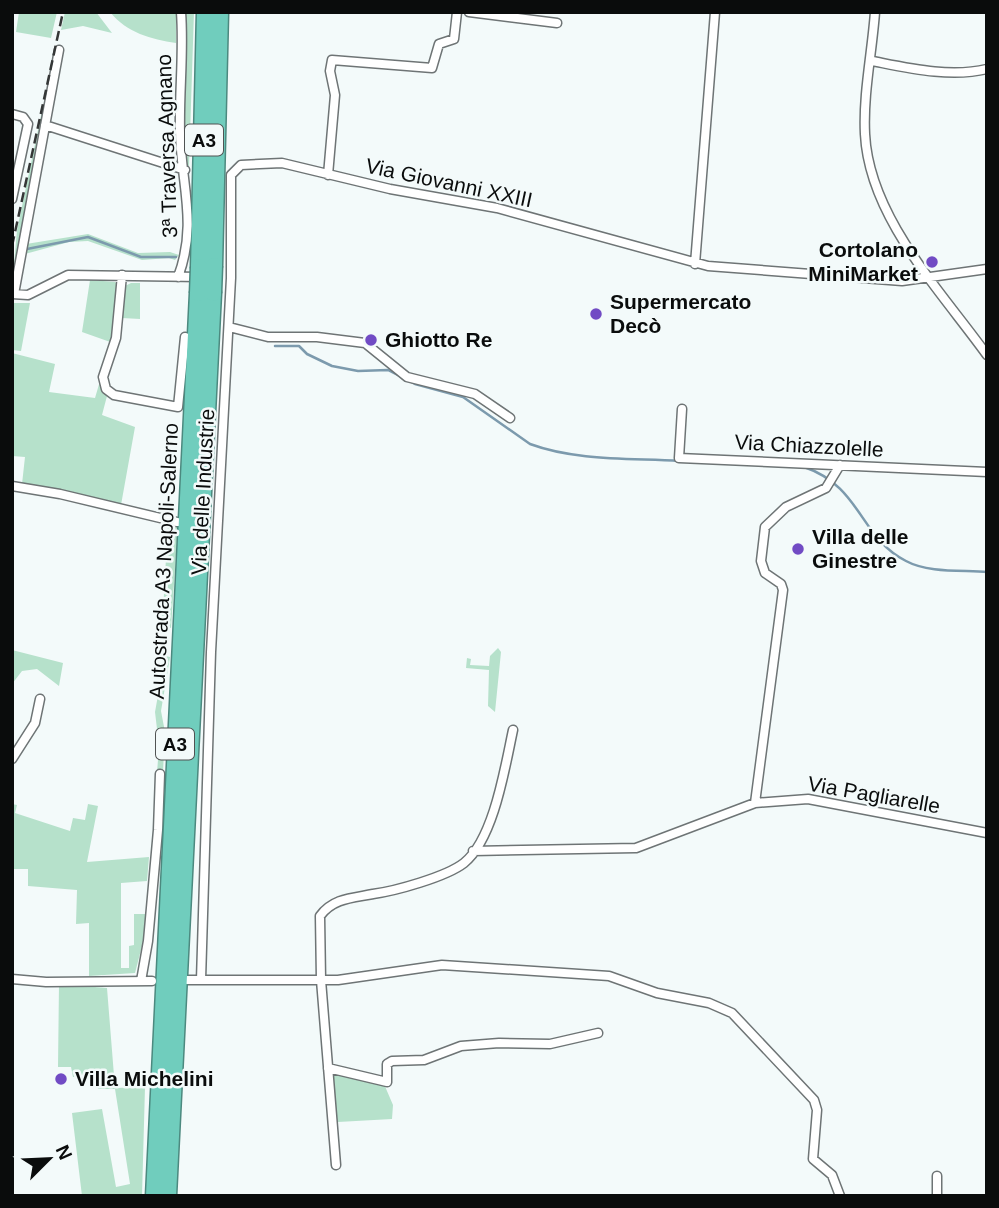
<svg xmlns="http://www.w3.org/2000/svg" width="999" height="1208" font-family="Arial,sans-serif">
  <rect width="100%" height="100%" fill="#f3fafa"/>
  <path fill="#b6e1cb" d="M19,12H57L51,38L16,32Z
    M65,12H96L112,33L83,26L61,30Z
    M110,12H176V43C151,39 127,33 110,12Z
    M184,12H194L189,166L186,165L183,131Z
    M43,106H46L12,288L17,230Z
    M88,234L138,253L170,252L179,255L175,260L169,258L142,260L88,241L69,242L25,254L26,244Z
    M90,280L115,282L119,286L113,343L82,332Z
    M131,283H140V319L122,318L125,286Z
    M14,303H30L21,351L12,350Z
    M12,353L55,364L49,392L95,398L100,381L107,396L102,415L135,427L121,505L22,484L25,457L12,456Z
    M168,523L178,525L171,628L159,626L163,611Z
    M498,648L501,652L495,712L488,706L489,670L466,668L467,658L471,659L470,665L489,666L490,656Z
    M12,650L63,663L59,686L37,669L22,671L12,684Z
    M165,656L170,657L161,711L165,732L163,772L157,773L159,746L155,712Z
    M12,804L17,805L15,813L70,831L73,818L85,820L88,804L98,806L87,862L149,857L147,881L121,883V968H129V946L134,945V914H146L143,942L135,973L89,976V923L76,924L77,890L28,886V869H12Z
    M59,984L107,988L115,1088L145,1087L142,1196H82L72,1113L102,1109L116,1187L130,1184L115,1089H98L95,1076L73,1077L71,1067H58Z
    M337,1073L384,1084L393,1105L392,1119L338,1122L335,1118L333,1076Z"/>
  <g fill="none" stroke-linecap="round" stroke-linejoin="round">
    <path stroke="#7c9aad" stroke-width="2.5" d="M27,249L88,237L141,257H176
      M275,346H299L307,354L332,366L358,371L388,370L415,384L463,397L530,444C576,461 631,458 679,461
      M804,467C861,486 860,538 906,561C928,573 962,570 987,572"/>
    <defs>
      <path id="street" d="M469,12L557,23
        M875,12C872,53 863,94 865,134C869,217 941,291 987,355
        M872,61C908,68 950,78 987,69
        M12,114L23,117L28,124L12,199
        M45,125L185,170
        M328,175L335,95L330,71L332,60L432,68L439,44L454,39L457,12
        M695,264L715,12
        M122,275L116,338L103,377L106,389L114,395L178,407L185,337
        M178,277C198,224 181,184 180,132C179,92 184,52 181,12
        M12,294L28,295L68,275L200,277
        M14,294L59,50
        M229,327L268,337H317L365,343L407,377L475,394L510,418
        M682,409L679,458L987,472
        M12,486L60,494L177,522
        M12,759L35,723L40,699
        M755,803L783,590L781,584L765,573L761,561L765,527L786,507L826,488L840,465
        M473,851L636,848L755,803L808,799L987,833
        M12,979L46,982L152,981
        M187,980H338L442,965L609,976L657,993L709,1003L732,1013L814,1100L817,1110L813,1159L832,1175L840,1196
        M201,980L211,652L231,278V175L241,165L282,163L390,189L497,208L708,266L902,281L987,269
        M141,981L148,941L158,830L160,774
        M328,1068L387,1082V1064L392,1061L424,1060L461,1046L499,1043L550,1044L598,1033
        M336,1165L321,980L320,916C333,898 353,898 373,894C395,891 446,877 464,863C494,839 505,767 513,730
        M937,1176V1196"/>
      <path id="highway" d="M214,266L220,12
        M199,267L205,12
        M154,1196L198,293
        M168,1196L213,293"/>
    </defs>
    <use href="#street" stroke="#6e7475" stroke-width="11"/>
    <use href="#highway" stroke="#4c897f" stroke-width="19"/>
    <use href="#street" stroke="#fff" stroke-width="8"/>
    <use href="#highway" stroke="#70cdbd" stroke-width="16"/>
    <path stroke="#353737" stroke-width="2.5" stroke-dasharray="10 5" stroke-linecap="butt" d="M12,246L63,12"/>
    <defs>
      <path id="highway-bridge" d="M198,293L199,267
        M213,293L214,266"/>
    </defs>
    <use href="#highway-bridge" stroke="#4c897f" stroke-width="19" stroke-linecap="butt"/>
    <use href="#highway-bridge" stroke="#70cdbd" stroke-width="16"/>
  </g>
  <g fill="#714bc4" stroke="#f3fafa" stroke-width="2.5">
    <circle cx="932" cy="262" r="7"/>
    <circle cx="596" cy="314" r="7"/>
    <circle cx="371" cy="340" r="7"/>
    <circle cx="798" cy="549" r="7"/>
    <circle cx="61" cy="1079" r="7"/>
  </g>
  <g text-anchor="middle" stroke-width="5" stroke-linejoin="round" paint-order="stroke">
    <g fill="#f3fafa" stroke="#505353" stroke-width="2">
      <rect x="185" y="124.5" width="38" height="31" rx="5"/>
      <rect x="156" y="728.5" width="38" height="31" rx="5"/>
    </g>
    <g font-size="19" font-weight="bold" fill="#0a0c0c">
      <text x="204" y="147">A3</text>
      <text x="175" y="751">A3</text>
    </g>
    <g font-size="21" fill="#0a0c0c" stroke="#f3fafa">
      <text transform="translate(167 146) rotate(-92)" y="7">3ª Traversa Agnano</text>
      <text transform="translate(449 183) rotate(12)" y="7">Via Giovanni XXIII</text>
      <text transform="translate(809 446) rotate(3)" y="7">Via Chiazzolelle</text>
      <text transform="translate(203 492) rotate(-87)" y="7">Via delle Industrie</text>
      <text transform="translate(164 561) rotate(-87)" y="7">Autostrada A3 Napoli-Salerno</text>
      <text transform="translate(874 795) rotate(10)" y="7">Via Pagliarelle</text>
    </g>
    <g font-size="21" font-weight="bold" fill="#0a0c0c" stroke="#f3fafa" text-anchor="start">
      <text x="918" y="257" text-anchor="end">Cortolano<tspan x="918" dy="24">MiniMarket</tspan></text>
      <text x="610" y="309">Supermercato<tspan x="610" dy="24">Decò</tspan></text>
      <text x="385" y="347">Ghiotto Re</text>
      <text x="812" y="544">Villa delle<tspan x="812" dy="24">Ginestre</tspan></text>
      <text x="75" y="1086">Villa Michelini</text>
    </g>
  </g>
  <rect width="999" height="1208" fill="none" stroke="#0a0c0c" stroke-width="28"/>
  <g transform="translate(49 1159) rotate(66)" stroke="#f3fafa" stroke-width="5" paint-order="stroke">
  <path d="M0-5L12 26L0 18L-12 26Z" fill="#0a0c0c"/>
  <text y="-10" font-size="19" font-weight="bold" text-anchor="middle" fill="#0a0c0c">N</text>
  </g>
</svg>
